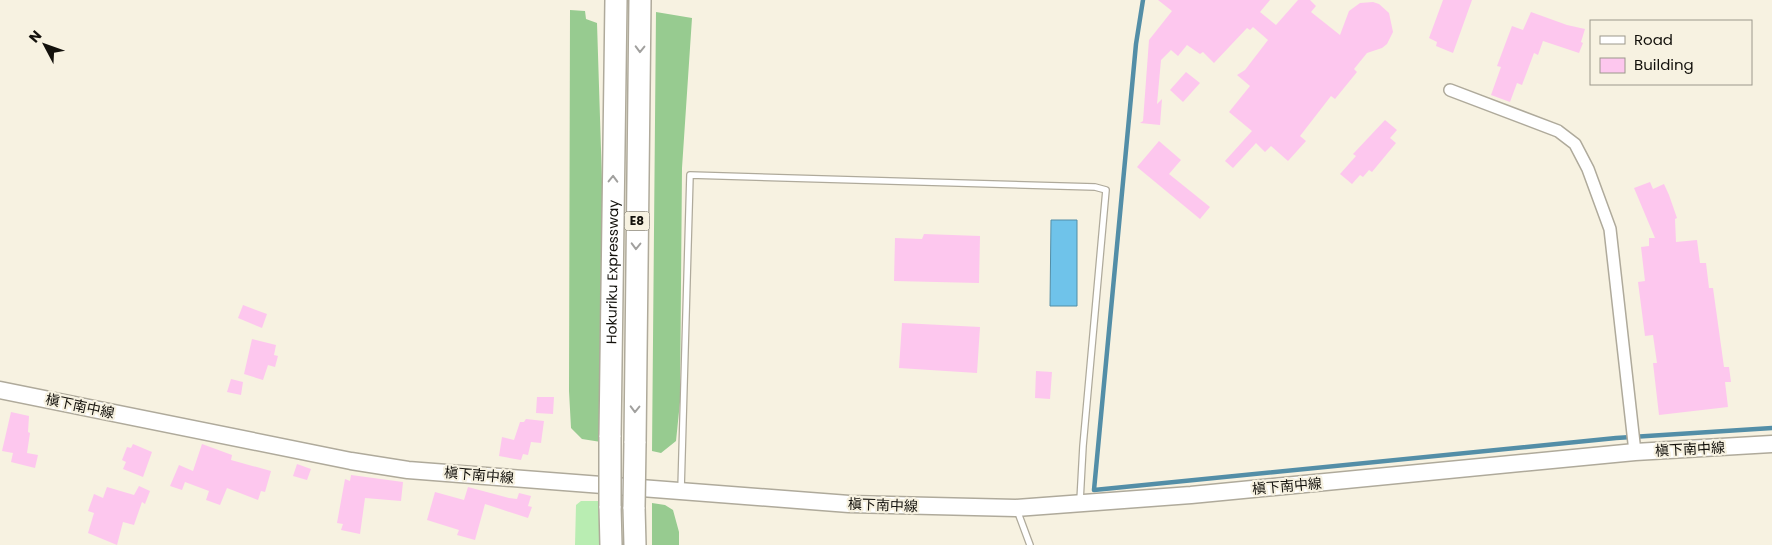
<svg xmlns="http://www.w3.org/2000/svg" width="1772" height="545" font-family="Poppins,'Noto Sans JP',sans-serif">
  <rect width="100%" height="100%" fill="#f7f2e1"/>
  <path fill="#b9edb2" d="M581,501H602V545H575L576,505Z"/>
  <path fill="#97cb90" d="M570,10L585,11L586,19L597,23L603,213L601,442L582,439L571,428L569,391Z
    M656,12L692,18L682,168L680,402L676,441L661,453L652,451Z
    M652,503L665,505L673,510L679,532V545H652Z"/>
  <path fill="#6fc3ea" stroke="#538ea7" d="M1051,220H1077V306H1050Z"/>
  <g fill="none" stroke-linecap="round" stroke-linejoin="round">
    <path stroke="#538ea7" stroke-width="4.5" d="M1143,0L1136,44L1094,490L1616,438L1772,428"/>
  </g>
  <path fill="#fdc7ee" d="M1158,0H1270L1260,12L1276,25L1298,0H1310L1316,6L1311,12L1340,35L1349,11L1360,3L1373,2L1379,4L1389,13L1393,32L1387,44L1382,48L1367,53L1354,69L1357,72L1335,99L1331,96L1300,136L1306,141L1288,161L1271,146L1265,152L1256,143L1233,168L1225,161L1252,131L1229,112L1250,86L1237,75L1245,70L1268,40L1253,27L1250,30L1247,28L1214,63L1203,52L1200,54L1187,45L1178,56L1171,50L1161,60L1157,104L1162,99L1160,125L1140,123L1143,121L1149,40L1172,11Z
    M1443,0H1472L1453,53L1436,46L1437,42L1429,38Z
    M1531,12L1567,25L1585,29L1581,42L1583,43L1579,53L1543,41L1538,55L1534,53L1522,85L1517,83L1510,102L1491,95L1501,67L1497,66L1512,26L1523,30Z
    M1186,72L1200,83L1183,102L1170,90Z
    M1385,120L1397,130L1390,138L1396,143L1372,172L1369,170L1363,177L1360,175L1352,184L1340,174L1356,156L1353,154Z
    M1159,141L1181,160L1169,174L1210,207L1200,219L1137,167Z
    M1650,182L1653,189L1664,184L1669,195L1677,218L1675,219L1676,242L1697,240L1700,263H1706L1709,288H1713L1724,367H1729L1731,382H1725L1728,407L1659,415L1653,363H1657L1653,335L1645,336L1638,282L1645,281L1641,247L1649,246V238H1655L1634,188Z
    M924,234L980,236L979,283L894,281L895,238L922,239Z
    M243,305L267,314L262,328L238,318Z
    M902,323L980,327L977,373L899,368Z
    M252,339L276,345L274,355L278,356L275,367L268,365L263,380L244,374Z
    M1036,371L1052,372L1050,399L1035,398Z
    M231,379L243,382L241,395L227,392Z
    M537,397H554L553,414L536,413Z
    M11,412L29,416L28,432L30,433L27,453L38,455L35,468L11,462L13,453L2,451Z
    M526,419L544,421L541,443L531,442L528,455L523,454L521,460L499,456L502,437L514,440L520,422H524Z
    M133,444L152,452L143,477L123,469L126,462L122,460L127,447L131,448Z
    M202,444L232,455L231,460L271,471L265,492L261,491L258,500L227,488L220,505L206,500L209,491L185,482L182,490L170,486L179,465L193,471Z
    M297,464L311,469L307,480L293,476Z
    M351,475L403,482L401,501L365,498L360,534L341,530L343,524L337,523L345,479L350,481Z
    M139,486L150,491L145,504L142,502L134,525L123,522L117,545L88,533L94,513L88,511L94,494L103,498L107,487L134,495Z
    M468,487L509,498L517,499L519,493L531,496L528,506L532,507L528,518L485,504L475,540L457,535L459,530L427,520L435,492L464,500Z"/>
  <g fill="none" stroke-linecap="round" stroke-linejoin="round">
    <defs>
      <path id="service" d="M681,490L690,175L1095,187L1106,190L1083,446L1080,501
        M1017,510L1030,545"/>
      <path id="minor" d="M1450,90L1558,131L1575,144L1588,169L1610,229L1635,452"/>
      <path id="secondary" d="M0,390L351,461L408,470L849,504L1016,508L1191,495L1635,452L1772,444"/>
      <g id="motorway">
        <path id="s1" d="M610,437L616,0"/>
        <path d="M635,443L640,0"/>
        <path d="M610,506L611,545"/>
        <path d="M634,507L635,545"/>
      </g>
    </defs>
    <use href="#service" stroke="#afaa9b" stroke-width="8"/>
    <use href="#minor" stroke="#afaa9b" stroke-width="14"/>
    <use href="#secondary" stroke="#afaa9b" stroke-width="19"/>
    <use href="#motorway" stroke="#afaa9b" stroke-width="24"/>
    <use href="#service" stroke="#fff" stroke-width="5.5"/>
    <use href="#minor" stroke="#fff" stroke-width="11"/>
    <use href="#secondary" stroke="#fff" stroke-width="16"/>
    <use href="#motorway" stroke="#fff" stroke-width="21"/>
    <defs>
      <path id="motorway-bridge" d="M610,437V506
        M634,507L635,443"/>
    </defs>
    <use href="#motorway-bridge" stroke="#afaa9b" stroke-width="24" stroke-linecap="butt"/>
    <use href="#motorway-bridge" stroke="#fff" stroke-width="21"/>
  </g>
  <defs><path id="oneway-chevron" d="M-2-3.5L2.5 0L-2 3.5" fill="none" stroke-width="1.6" stroke-linecap="round" stroke-linejoin="round" transform="scale(1.25)"/></defs>
  <g stroke="#a1a09e">
    <use href="#oneway-chevron" transform="translate(640 49) rotate(91)"/>
    <use href="#oneway-chevron" transform="translate(613 179) rotate(-89)"/>
    <use href="#oneway-chevron" transform="translate(636 246) rotate(91)"/>
    <use href="#oneway-chevron" transform="translate(635 409) rotate(91)"/>
  </g>
  <g text-anchor="middle" stroke-width="4.5" stroke-linejoin="round" paint-order="stroke">
    <rect fill="#f7f2e1" stroke="#57544c" stroke-width="1" x="624.5" y="211.5" width="25" height="19" rx="4"/>
    <g font-size="12" font-weight="bold" fill="#13110c">
      <text x="637" y="225">E8</text>
    </g>
    <g font-size="14" fill="#13110c" stroke="#f7f2e1">
      <text dy="5" stroke="none"><textPath href="#s1" startOffset="165">Hokuriku Expressway</textPath></text>
      <text transform="translate(80 406) rotate(12)" y="5">槇下南中線</text>
      <text transform="translate(1690 449) rotate(-3)" y="5">槇下南中線</text>
      <text transform="translate(479 475) rotate(5)" y="5">槇下南中線</text>
      <text transform="translate(1287 486) rotate(-5)" y="5">槇下南中線</text>
      <text transform="translate(883 505) rotate(2)" y="5">槇下南中線</text>
    </g>
  </g>
  <rect x="1590" y="20" width="162" height="65" fill="#f7f2e1" stroke="#9c988c"/>
  <rect x="1600" y="36" width="25" height="8" fill="#ffffff" stroke="#9c988c"/>
  <text x="1634" y="45" font-size="15" fill="#13110c">Road</text>
  <rect x="1600" y="58" width="25" height="15" fill="#fdc7ee" stroke="#9c988c"/>
  <text x="1634" y="70" font-size="15" fill="#13110c">Building</text>
  <g transform="translate(45 45) rotate(311)" stroke="#f7f2e1" stroke-width="4" paint-order="stroke">
  <path d="M0-4L9 19L0 12L-9 19Z" fill="#13110c"/>
  <text y="-8" font-size="14" font-weight="bold" text-anchor="middle" fill="#13110c">N</text>
  </g>
</svg>
